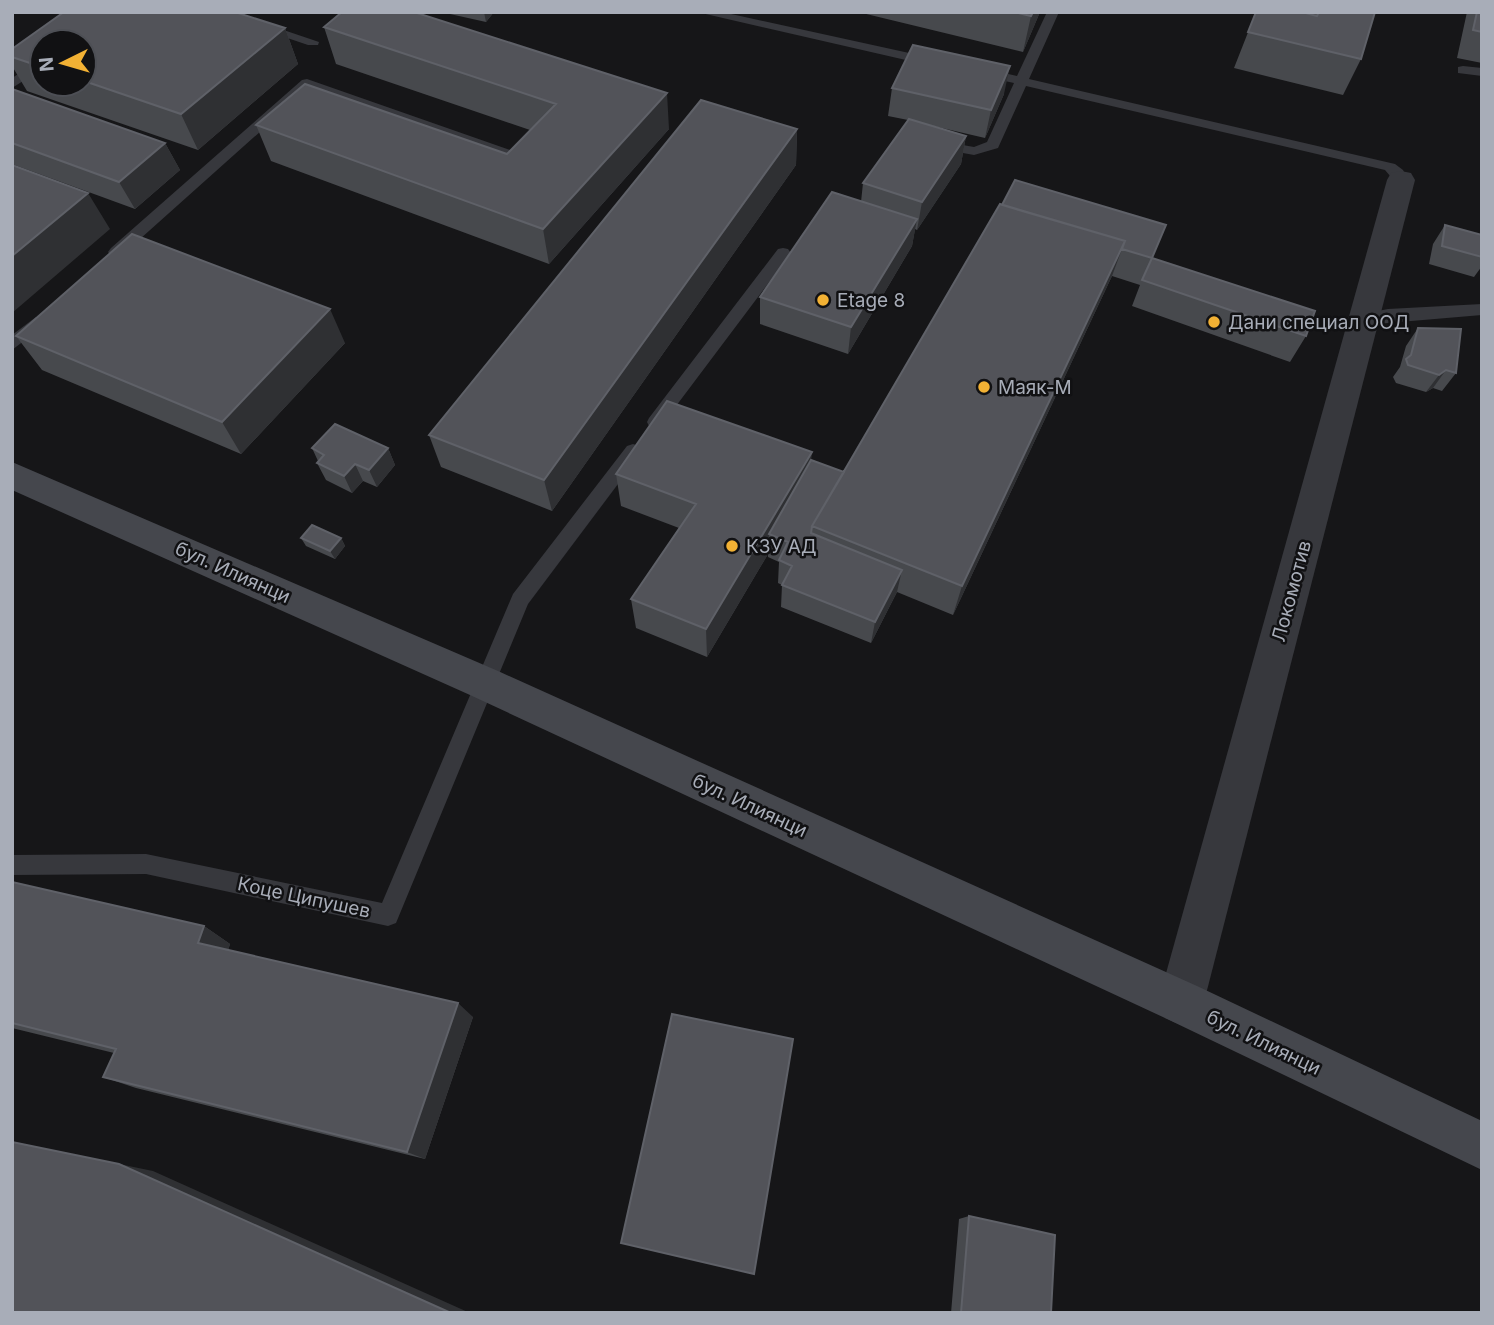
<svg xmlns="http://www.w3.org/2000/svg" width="1494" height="1325" font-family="Inter,sans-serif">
  <rect width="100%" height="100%" fill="#161618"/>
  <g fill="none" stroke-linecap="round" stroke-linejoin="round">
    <path fill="#37383d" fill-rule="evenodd" d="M210,12H230L319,42L318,45H308Z
      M697,12H722L932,58L939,62L932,66Z
      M1047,12H1059L1029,79L1395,164L1403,170L1408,180L1401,185L1396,183L1385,170L1026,86L998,148L974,155L935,148L933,145L940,141L974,147L987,142L1014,83L977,75L975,72L982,68L1017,76Z
      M42,59V69L12,88V78Z
      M1463,66L1482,68V76L1458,73V67Z
      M307,79L510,150L512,153L510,156H500L309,88L121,256H111L108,252L111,248L302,80Z
      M783,248L788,249L791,253L788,257L661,426H649L647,422L649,418L778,249Z
      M1482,304V315L1364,325L1356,319L1358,315L1388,309Z
      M36,317L42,319L44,323L42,327L12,350V335Z
      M633,444L639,446L642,451L639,456L528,604L396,923L388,926L146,874L12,875V855L146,854L382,903L513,594L627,446Z"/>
    <path fill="#37383d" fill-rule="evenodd" d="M1401,171L1411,173L1415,180L1204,1002L1197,1018L1181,1025L1165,1018L1158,1002L1387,180L1391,173Z"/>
    <path fill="#45474d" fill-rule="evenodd" d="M12,462L498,671L1197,986L1482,1121V1170L1165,1018L470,695L12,490Z"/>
  </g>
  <path fill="#47494d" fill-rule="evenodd" d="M64,12H235L285,28L298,64L198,150L27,91L12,66V49ZM42,42H84V84H42Z
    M441,12H494L486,22Z
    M858,12H1040L1023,52Z
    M1256,12L1314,15L1315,12H1375L1361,59L1343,95L1234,68Z
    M1467,12H1482V63L1457,58Z
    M324,27L669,129L549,264L271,161L256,125L507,154L530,130L336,64Z
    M892,88L1004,94L985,138L929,125L966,136L961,164L917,230L915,229L912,246L848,354L760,324V297L861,202L863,183L908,120L888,116Z
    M12,89L165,143L180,170L135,209L12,164Z
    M797,129L796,165L552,511L441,467L429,435Z
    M1000,204L1153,259L1306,336L1290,362L1132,306L1140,285L1112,276L953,615L897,592L871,643L781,607L782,585L778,583L779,562L768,557V554L707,657L636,628L631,599L679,528L621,506L616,474L811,460L844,472Z
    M1445,225L1482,235V266L1474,277L1429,264L1433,244Z
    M1418,328L1456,373L1442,391L1433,388L1426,392L1396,383L1393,377L1400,367L1406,346Z
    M16,336L345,343L241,454L42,370Z
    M312,448H388L395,465L377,487L363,481L352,493L326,480L317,463L318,461Z
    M301,538H341L345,546L335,559L306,546Z
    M12,882L204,926L230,944L228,950L473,1017L425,1159L136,1088L103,1077L114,1053L12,1028Z
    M793,1039L754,1274L621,1243Z
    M969,1216L1051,1313H951L959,1219Z"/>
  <path fill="#2f3033" d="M484,12H494L486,22Z
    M1033,12H1040L1023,52L1031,16Z
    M285,28L298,64L198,150L181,114Z
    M1010,66L1004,94L985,138L991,110Z
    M667,93L669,129L549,264L543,229Z
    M797,129L796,165L552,511L544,480Z
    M966,136L961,164L917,230L922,202Z
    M165,143L180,170L135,209L119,182Z
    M88,193L110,229L12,313V256Z
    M917,219L912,246L848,354L851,327Z
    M1125,241L1112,276L953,615L962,586Z
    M330,309L345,343L241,454L222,422Z
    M1446,370L1433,388L1426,392L1439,375Z
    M388,448L395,465L377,487L369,470Z
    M812,452L809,484L769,534L768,554L707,657L706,629Z
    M355,464L363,481L352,493L344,476Z
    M341,538L345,546L335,559L330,551Z
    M902,570L897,592L871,643L875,622Z
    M204,926L230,944L225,960L198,943Z
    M458,1003L473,1017L425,1159L407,1152Z
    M119,1164L153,1171L470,1313H451Z"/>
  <path fill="#525359" stroke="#5f6168" stroke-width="2" d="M64,12H235L285,28L181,114L84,81V42H42V67L12,57V49Z
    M342,12H414L667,93L543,229L256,125L305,84L507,154L556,104L324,27Z
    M1014,12H1033L1031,16Z
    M1256,12H1302L1317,16L1319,12H1375L1361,59L1248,32Z
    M1477,12H1482V32L1473,30Z
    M913,45L1010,66L991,110L892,88Z
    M12,89L165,143L119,182L12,143Z
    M701,100L797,129L544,480L429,435Z
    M909,119L966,136L922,202L863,183Z
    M12,165L88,193L12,256Z
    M1015,180L1166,225L1152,258L1122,249L1125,241L1002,205Z
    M832,192L917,219L851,327L760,297Z
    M1000,204L1125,241L962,586L812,526Z
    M1445,225L1482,235V257L1442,246Z
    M132,234L330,309L222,422L16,336Z
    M1152,258L1315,311L1306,336L1142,280Z
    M1418,328L1461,329L1456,373L1446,370L1439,375L1408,365L1406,359L1411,355Z
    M667,401L812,452L706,629L631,599L696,504L616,474Z
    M335,424L388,448L369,470L355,464L344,476L317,463L324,455L312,448Z
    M811,460L844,472L812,526L811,533L902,570L875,622L782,585L792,566L779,560L788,542L769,534Z
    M312,525L341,538L330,551L301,538Z
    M12,882L204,926L198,943L458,1003L407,1152L103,1077L116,1049L12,1023Z
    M672,1014L793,1039L754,1274L621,1243Z
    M12,1142L119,1164L451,1313H12Z
    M969,1216L1055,1235L1051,1313H961Z"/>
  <g fill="#f2b134" stroke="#111113" stroke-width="2.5">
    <circle cx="823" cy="300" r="7"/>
    <circle cx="1214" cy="322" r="7"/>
    <circle cx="984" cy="387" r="7"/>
    <circle cx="732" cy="546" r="7"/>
  </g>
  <g text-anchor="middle" stroke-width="5" stroke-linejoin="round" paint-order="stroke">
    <g font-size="19" fill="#a8adb8" stroke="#111113" text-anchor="start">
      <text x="837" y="307">Etage 8</text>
      <text x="1228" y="329">Дани специал ООД</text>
      <text x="998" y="394">Маяк-М</text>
      <text x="746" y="553">КЗУ АД</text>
    </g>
    <g font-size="19" fill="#a8adb8" stroke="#111113">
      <text transform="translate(233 572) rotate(24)" y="7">бул. Илиянци</text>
      <text transform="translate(1291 591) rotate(-75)" y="7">Локомотив</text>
      <text transform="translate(750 805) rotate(25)" y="7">бул. Илиянци</text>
      <text transform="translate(304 897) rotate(12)" y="7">Коце Ципушев</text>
      <text transform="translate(1264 1042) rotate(26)" y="7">бул. Илиянци</text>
    </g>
  </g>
  <rect width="1494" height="1325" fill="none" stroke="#a8adb8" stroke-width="28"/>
  <g transform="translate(63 63) rotate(265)"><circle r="33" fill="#111113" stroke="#4d4f55" stroke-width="2"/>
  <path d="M0-5L12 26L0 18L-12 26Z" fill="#f2b134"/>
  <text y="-10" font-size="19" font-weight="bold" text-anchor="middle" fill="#a8adb8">N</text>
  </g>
</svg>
